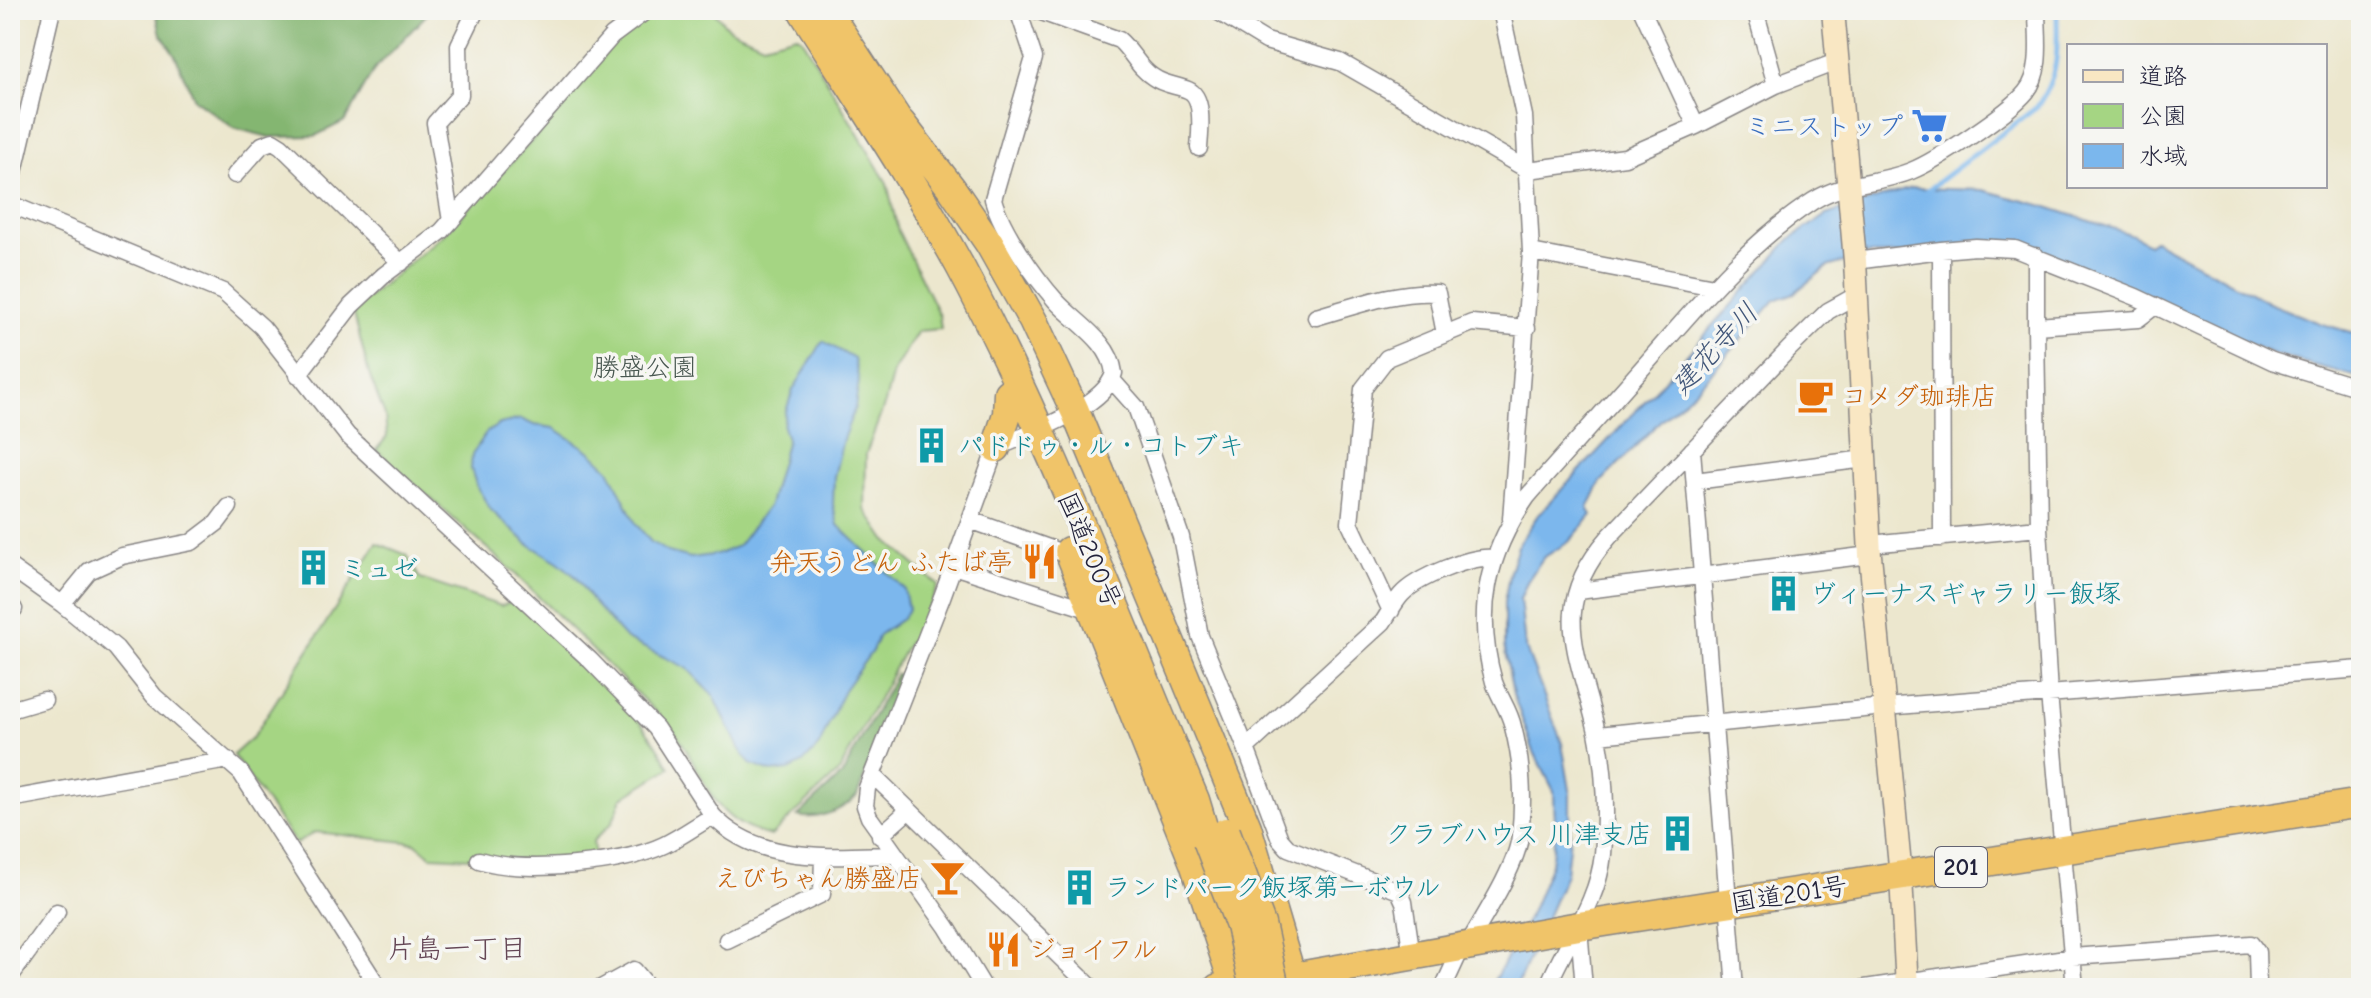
<svg xmlns="http://www.w3.org/2000/svg" width="2371" height="998" font-family="'Comic Neue','Klee One',sans-serif">
  <rect width="100%" height="100%" fill="#f6f6f2"/>
  <filter id="ink" filterUnits="userSpaceOnUse"><feTurbulence type="fractalNoise" baseFrequency=".0125" numOctaves="2"/><feDisplacementMap in="SourceGraphic" scale="16" xChannelSelector="R" yChannelSelector="G"/><feConvolveMatrix kernelMatrix="1 2 1 2 8 2 1 2 1" color-interpolation-filters="sRGB"/></filter>
  <filter id="wash" filterUnits="userSpaceOnUse"><feTurbulence type="fractalNoise" baseFrequency=".006" numOctaves="4" result="noise"/><feDisplacementMap in="SourceGraphic" scale="32" xChannelSelector="R" yChannelSelector="G"/><feGaussianBlur stdDeviation="1.8" result="paint"/><feColorMatrix in="noise" values="0 0 0 0 0 0 0 0 0 0 0 0 0 0 0 0 0 1.4 0 .05"/><feComposite in="paint" operator="in"/></filter>
  <g filter="url(#wash)">
    <rect width="100%" height="100%" fill="#ece7ce"/>
    <path fill="#a5d583" stroke="#647c5f" stroke-width="2" d="M660,10H713L728,28L763,44L796,35L802,39L887,183L898,231L939,315L941,329L918,331L893,372L885,403L866,454L865,509L886,540L938,585L918,636L908,643L839,772L771,836C712,822 710,786 681,741C676,732 668,725 661,717L507,566L376,450L387,437L385,416L369,374L353,310L443,235L539,133L618,37Z
      M377,543L407,555L420,579L501,606L519,598C568,648 639,706 670,768L622,798L612,823L593,841L595,858L512,860L431,856L415,843L315,832L296,844L233,755L253,737Z"/>
    <path fill="#84b671" stroke="#536c56" stroke-width="2" d="M155,10H431L374,70L345,121L315,136L269,137L234,128L194,99L175,55L161,34Z
      M896,674L903,676L857,796C843,810 818,821 798,816L842,775Z"/>
    <path fill="#7bb7ed" stroke="#4e6c94" stroke-width="2" d="M1911,188L1983,190L2044,206L2133,235L2148,244L2154,240L2269,303L2322,324L2361,335V378L2273,354L2037,253L1871,254L1827,267L1794,293L1775,300L1695,391L1661,420L1600,483L1588,508L1592,515L1570,541L1543,558L1527,582L1520,599L1525,646L1562,743L1570,790V837L1566,874L1516,988H1490L1531,913L1551,864L1555,834L1554,791L1534,752L1513,694L1504,646V602L1510,571L1519,543L1538,515L1662,383L1790,239L1826,215Z
      M823,341L854,359L859,381L855,408L843,439L834,477L833,505L838,525L904,589L908,609L903,618L879,635L872,651L844,690L819,746L803,763L789,770L771,772L750,764L739,748L714,696L687,668L626,639L592,601L576,577L558,562L528,544L491,510L477,487L471,469L472,455L487,432L500,424L521,419L534,425L554,428L591,452L609,469L636,524L651,542L668,552L691,558L719,554L738,546L769,505L787,439L783,427L785,414L793,390Z"/>
    <g fill="none" stroke-linecap="round" stroke-linejoin="round">
      <path stroke="#7bb7ed" stroke-width="5" d="M1925,192L2037,107C2061,70 2057,52 2057,10"/>
    </g>
  </g>
  <g filter="url(#ink)">
    <g fill="none" stroke-linecap="round" stroke-linejoin="round">
      <defs>
        <path id="street" d="M1036,10L1119,40C1132,51 1139,69 1153,77C1164,85 1176,85 1188,90C1205,97 1200,133 1199,148
          M1215,10L1266,41L1340,62L1528,170L1625,157L1696,126L1776,85L1836,62
          M1501,10L1524,116L1531,252L1511,519
          M1642,10L1696,126
          M1755,10L1776,85
          M235,175L262,145L273,141L281,146L401,263
          M10,189L52,10
          M10,204L223,292L262,327L347,435L590,660L656,728L713,816C759,865 833,856 894,855
          M451,221L435,123L460,95L459,45L476,10
          M1941,250L1942,538
          M1531,252L1714,287
          M1855,261L1941,250L1976,247L2015,249L2136,297L2272,361L2350,385L2361,386
          M1316,317C1355,306 1397,290 1437,293L1445,334
          M2036,326V256
          M298,375L351,306L384,275L442,231L612,36L647,10
          M1112,380L1136,407L1181,537L1200,636L1246,748L1280,839L1288,848L1399,891L1404,902L1412,956
          M1692,450L1735,988
          M1695,481L1865,459
          M970,520L1071,556
          M1870,544L2039,528
          M953,566L1094,611
          M10,567L62,604L116,648L154,696L241,773L379,988
          M1578,591L1870,555
          M62,604L89,571L122,556L192,542L217,523L229,507
          M10,610L14,609
          M1391,611L1350,523L1363,389L1387,358L1472,323L1527,328
          M10,710L44,700
          M1598,735L1885,707L2361,669
          M1246,748L1383,622C1389,613 1394,603 1401,595C1416,578 1471,555 1493,558
          M873,775L1092,988
          M10,799L228,760
          M880,836L909,810
          M479,860C524,874 622,865 664,845C681,837 697,825 713,816
          M1579,928L1584,988
          M727,940L822,894L823,856
          M1467,946C1483,918 1517,866 1520,836C1524,801 1522,761 1513,727C1510,711 1499,697 1494,682C1474,612 1487,555 1527,497C1568,450 1611,404 1652,357C1701,301 1751,241 1813,201C1844,181 1879,184 1911,171C1936,161 2009,113 2026,92C2043,72 2037,35 2037,10
          M10,977L57,912
          M601,988L634,970L649,988
          M984,988L947,927L869,817L865,806L867,788L942,597L996,448C1027,434 1105,407 1114,373C1110,341 1076,323 1056,301C1034,276 1002,231 993,199L1034,58L1018,10
          M1443,988L1462,947
          M1547,988C1565,943 1598,904 1603,854C1607,815 1605,769 1597,732C1579,653 1547,608 1609,537L1789,349L1828,311L1855,296
          M1865,988L2072,957L2251,944L2257,952L2258,988
          M2075,988L2049,694L2039,528L2036,326L2138,319L2155,306"/>
        <path id="secondary" d="M1833,10L1855,261L1870,555L1901,877L1907,988"/>
        <path id="highway" d="M802,10C856,95 913,179 961,268C1051,437 1120,623 1195,800L1207,840
          M826,10L911,140
          M901,123L952,189L989,243L1033,321L1075,411L1247,827L1295,988
          M996,448L1007,414L1008,393
          M1069,551L1194,863L1235,988
          M1218,988L1293,977L1579,926L2361,803"/>
      </defs>
      <use href="#street" stroke="#878484" stroke-width="19"/>
      <use href="#secondary" stroke="#878484" stroke-width="25"/>
      <use href="#highway" stroke="#878484" stroke-width="31"/>
      <use href="#street" stroke="#fff" stroke-width="16"/>
      <use href="#secondary" stroke="#f9e7c3" stroke-width="22"/>
      <use href="#highway" stroke="#f0c469" stroke-width="28"/>
      <defs>
        <path id="highway-bridge" d="M1226,832L1261,924L1275,988
          M1207,840L1240,926L1254,988"/>
      </defs>
      <use href="#highway-bridge" stroke="#878484" stroke-width="31" stroke-linecap="butt"/>
      <use href="#highway-bridge" stroke="#f0c469" stroke-width="28"/>
    </g>
  </g>
  <defs>
    <symbol id="supermarket-bare" viewBox="-9 -9 18 18"><path d="M-6-5.5h2.5l.6 2H6L4.5 2H-2.5L-4.4-4H-6ZM-1.5 3.2a1.3 1.3 0 1 0 .1 0ZM3 3.2a1.3 1.3 0 1 0 .1 0Z" fill="#3f7fe0" stroke="#f6f6f2" stroke-width="2.5" paint-order="stroke"/></symbol>
    <symbol id="cafe-bare" viewBox="-9 -9 18 18"><path d="M-5.5-4.5H6V0H3Q3 3.5 0 3.5H-2.5Q-5.5 3.5-5.5 0ZM3-3.2v2h1.7v-2ZM-6 4.5H4V6H-6Z" fill="#e8710a" stroke="#f6f6f2" stroke-width="2.5" paint-order="stroke"/></symbol>
    <symbol id="building-bare" viewBox="-9 -9 18 18"><path d="M-4-6H4V6H1V3H-1V6H-4ZM-2.5-4.3h1.7v1.8h-1.7ZM.8-4.3h1.7v1.8H.8ZM-2.5-1h1.7V.8h-1.7ZM.8-1h1.7V.8H.8Z" fill="#0f9aa8" stroke="#f6f6f2" stroke-width="2.5" paint-order="stroke"/></symbol>
    <symbol id="restaurant-bare" viewBox="-9 -9 18 18"><path d="M-5-6h1v4h1v-4h1v4h1v-4h1v5L-1.5 .5V6h-2V.5L-5-1ZM5-6V6H3V1.5H1.5Q1.5-4 5-6Z" fill="#e8710a" stroke="#f6f6f2" stroke-width="2.5" paint-order="stroke"/></symbol>
    <symbol id="bar-bare" viewBox="-9 -9 18 18"><path d="M-6-5H6L.8 .8V4.5H3.5V6h-7V4.5H-.8V.8Z" fill="#e8710a" stroke="#f6f6f2" stroke-width="2.5" paint-order="stroke"/></symbol>
  </defs>
  <g fill-rule="evenodd">
    <use href="#supermarket-bare" x="1904" y="100" width="51" height="51"/>
    <use href="#cafe-bare" x="1790" y="370" width="51" height="51"/>
    <use href="#building-bare" x="906" y="420" width="51" height="51"/>
    <use href="#restaurant-bare" x="1014" y="536" width="51" height="51"/>
    <use href="#building-bare" x="288" y="542" width="51" height="51"/>
    <use href="#building-bare" x="1758" y="568" width="51" height="51"/>
    <use href="#building-bare" x="1652" y="808" width="51" height="51"/>
    <use href="#bar-bare" x="922" y="852" width="51" height="51"/>
    <use href="#building-bare" x="1054" y="862" width="51" height="51"/>
    <use href="#restaurant-bare" x="978" y="924" width="51" height="51"/>
  </g>
  <g text-anchor="middle" stroke-width="7" stroke-linejoin="round" paint-order="stroke">
    <rect fill="#f6f6f2" stroke="#626272" stroke-width="2" x="1935" y="847" width="52" height="40" rx="6"/>
    <g font-size="24" font-weight="bold" fill="#22223b">
      <text x="1961" y="875">201</text>
    </g>
    <g font-size="26" fill="#366cbe" stroke="#f6f6f2" text-anchor="end">
      <text x="1903" y="135">ミニストップ</text>
    </g>
    <g font-size="26" fill="#495851" stroke="#f6f6f2">
      <text x="645" y="376">勝盛公園</text>
    </g>
    <g font-size="26" fill="#c56008" stroke="#f6f6f2" text-anchor="start">
      <text x="1841" y="405">コメダ珈琲店</text>
      <text x="1013" y="571" text-anchor="end">弁天うどん ふたば亭</text>
      <text x="922" y="887" text-anchor="end">えびちゃん勝盛店</text>
      <text x="1029" y="958">ジョイフル</text>
    </g>
    <g font-size="26" fill="#0d838f" stroke="#f6f6f2" text-anchor="start">
      <text x="958" y="454">パドドゥ・ル・コトブキ</text>
      <text x="340" y="577">ミュゼ</text>
      <text x="1810" y="602">ヴィーナスギャラリー飯塚</text>
      <text x="1652" y="843" text-anchor="end">クラブハウス 川津支店</text>
      <text x="1105" y="896">ランドパーク飯塚第一ボウル</text>
    </g>
    <g font-size="26" fill="#22223b" stroke="#f6f6f2">
      <text transform="translate(1090 550) rotate(67)" y="9">国道200号</text>
      <text transform="translate(1789 894) rotate(-9)" y="9">国道201号</text>
    </g>
    <g font-size="28" font-style="italic" fill="#415679" stroke="#f6f6f2">
      <text transform="translate(1714 348) rotate(-47)" y="10">建花寺川</text>
    </g>
    <g font-size="28" fill="#654756" stroke="#f6f6f2">
      <text x="457" y="958">片島一丁目</text>
    </g>
  </g>
  <rect width="2371" height="998" fill="none" stroke="#f6f6f2" stroke-width="40"/>
  <rect x="2067" y="44" width="260" height="144" fill="#f6f6f2" stroke="#a1a1a9" stroke-width="2"/>
  <rect x="2083" y="70" width="40" height="12" fill="#f9e7c3" stroke="#a1a1a9" stroke-width="2"/>
  <text x="2139" y="84" font-size="24" fill="#22223b">道路</text>
  <rect x="2083" y="104" width="40" height="24" fill="#a5d583" stroke="#a1a1a9" stroke-width="2"/>
  <text x="2139" y="124" font-size="24" fill="#22223b">公園</text>
  <rect x="2083" y="144" width="40" height="24" fill="#7bb7ed" stroke="#a1a1a9" stroke-width="2"/>
  <text x="2139" y="164" font-size="24" fill="#22223b">水域</text>
</svg>
